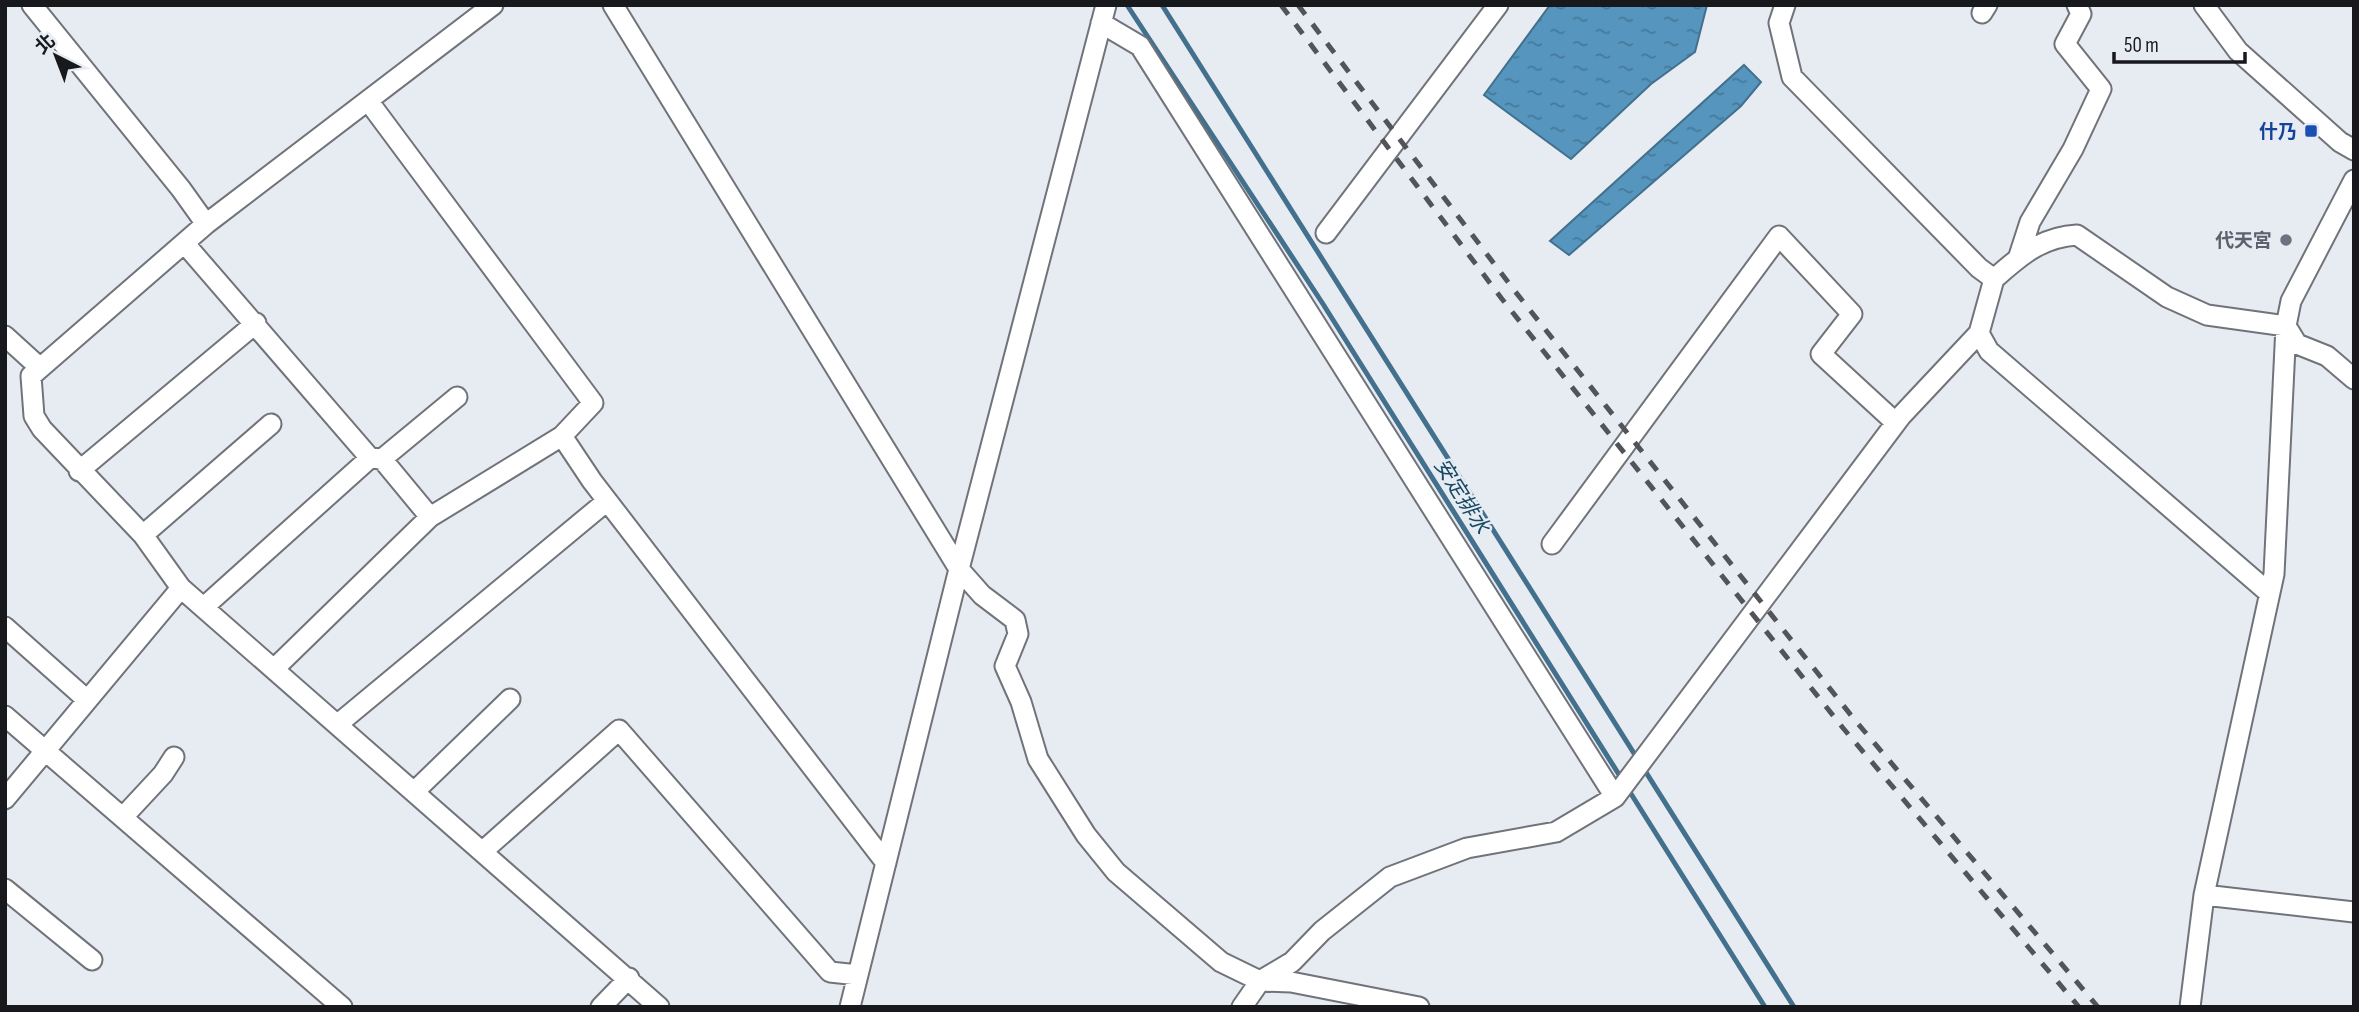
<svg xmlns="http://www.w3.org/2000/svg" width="2359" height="1012" font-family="'Sofia Sans Condensed','Noto Sans TC',sans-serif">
  <defs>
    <pattern id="water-ripples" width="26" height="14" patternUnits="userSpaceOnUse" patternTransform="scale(1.75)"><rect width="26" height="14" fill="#5595be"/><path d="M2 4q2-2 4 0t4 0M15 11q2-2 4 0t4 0" fill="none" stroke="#45799a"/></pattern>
  </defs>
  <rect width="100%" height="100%" fill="#e7ebf2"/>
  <path fill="url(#water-ripples)" stroke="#43708d" stroke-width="2" d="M1550,5H1707L1695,52L1651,84L1571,159L1484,95Z
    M1744,65L1761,82L1741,106L1569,255L1550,241Z"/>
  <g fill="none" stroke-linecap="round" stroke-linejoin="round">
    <path stroke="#43708d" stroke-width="5" d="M1127,5L1323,304L1623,781
      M1162,5L1794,1007
      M1628,789L1765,1007"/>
    <defs>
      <path id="minor" d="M32,5L181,189L206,224
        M613,5L959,569L982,595L1015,620L1018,634L1005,666L1021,702L1038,759L1086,835L1116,872L1221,962L1260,981L1292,962L1322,931L1390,877L1467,848L1556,832L1615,797L1901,416L1979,333
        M1785,5L1779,23L1792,77L1979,268L1994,279L1979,333L1989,351L2268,592
        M2204,5L2238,51L2340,142L2354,150
        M1982,13L1987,5
        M1101,23L1140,46L1615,797
        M369,102L593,403L562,436L592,481L886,863
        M1326,233L1498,5
        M185,244L370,458L382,459L430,517
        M2019,256L2030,222L2073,149L2101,89L2065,44L2081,14L2077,5
        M1994,279C2020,256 2041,237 2077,235L2167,297L2207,315L2286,326L2297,344L2327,356L2354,379
        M5,336L38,366
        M382,459L457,397
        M79,471L256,323
        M143,535L271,424
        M1552,544L1779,236L1852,314L1821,354L1896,423
        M181,588L143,535L42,429L34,416L31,376L206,224L493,5
        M205,606L370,458
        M5,627L86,699
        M275,668L430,517L562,436
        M5,716L342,1007
        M338,724L607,501
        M414,792L510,699
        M5,799L181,588L659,1007
        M123,817L163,774L174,757
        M483,851L619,730L830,972L858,975
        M5,889L92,960
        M2204,895L2354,912
        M601,1007L629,978
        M850,1007L959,569L1106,5
        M1242,1007L1260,981L1291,982L1419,1007
        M2190,1007L2204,895L2274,574L2286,326L2291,301L2354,180"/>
    </defs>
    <use href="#minor" stroke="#707379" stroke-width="23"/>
    <use href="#minor" stroke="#fff" stroke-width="19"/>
    <path stroke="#535459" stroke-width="5" stroke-dasharray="12 12" stroke-linecap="butt" d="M1281,5L1502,299L1843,728L2079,1007
      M1298,5L1514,290L1854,719L2098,1007"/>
  </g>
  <rect fill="#1a4fb4" stroke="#e7ebf2" stroke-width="2.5" x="2304" y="124" width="14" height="14" rx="3.5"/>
  <circle fill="#6b7280" stroke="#e7ebf2" stroke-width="2.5" cx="2286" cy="240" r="7"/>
  <g text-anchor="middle" stroke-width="5" stroke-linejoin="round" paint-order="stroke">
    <g font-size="19" font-weight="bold" fill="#164399" stroke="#e7ebf2" text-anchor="end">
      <text x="2297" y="138">什乃</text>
    </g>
    <g font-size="19" font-weight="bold" fill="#5b616d" stroke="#e7ebf2" text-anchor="end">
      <text x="2272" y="247">代天宮</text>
    </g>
    <g font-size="21" font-style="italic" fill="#164966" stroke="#e7ebf2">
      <text transform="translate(1462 496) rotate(58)" y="7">安定排水</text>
    </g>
  </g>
  <rect width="2359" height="1012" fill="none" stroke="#18191c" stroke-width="14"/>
  <g transform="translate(56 56) rotate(318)" stroke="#e7ebf2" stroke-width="5" paint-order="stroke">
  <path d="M0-5L12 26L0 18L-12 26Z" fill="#18191c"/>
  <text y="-10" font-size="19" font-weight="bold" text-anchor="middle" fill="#18191c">北</text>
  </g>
  <path d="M2114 52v10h131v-10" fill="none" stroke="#18191c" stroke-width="3.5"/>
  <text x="2124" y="52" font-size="21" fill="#18191c" stroke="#e7ebf2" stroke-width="5" paint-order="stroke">50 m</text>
</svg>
